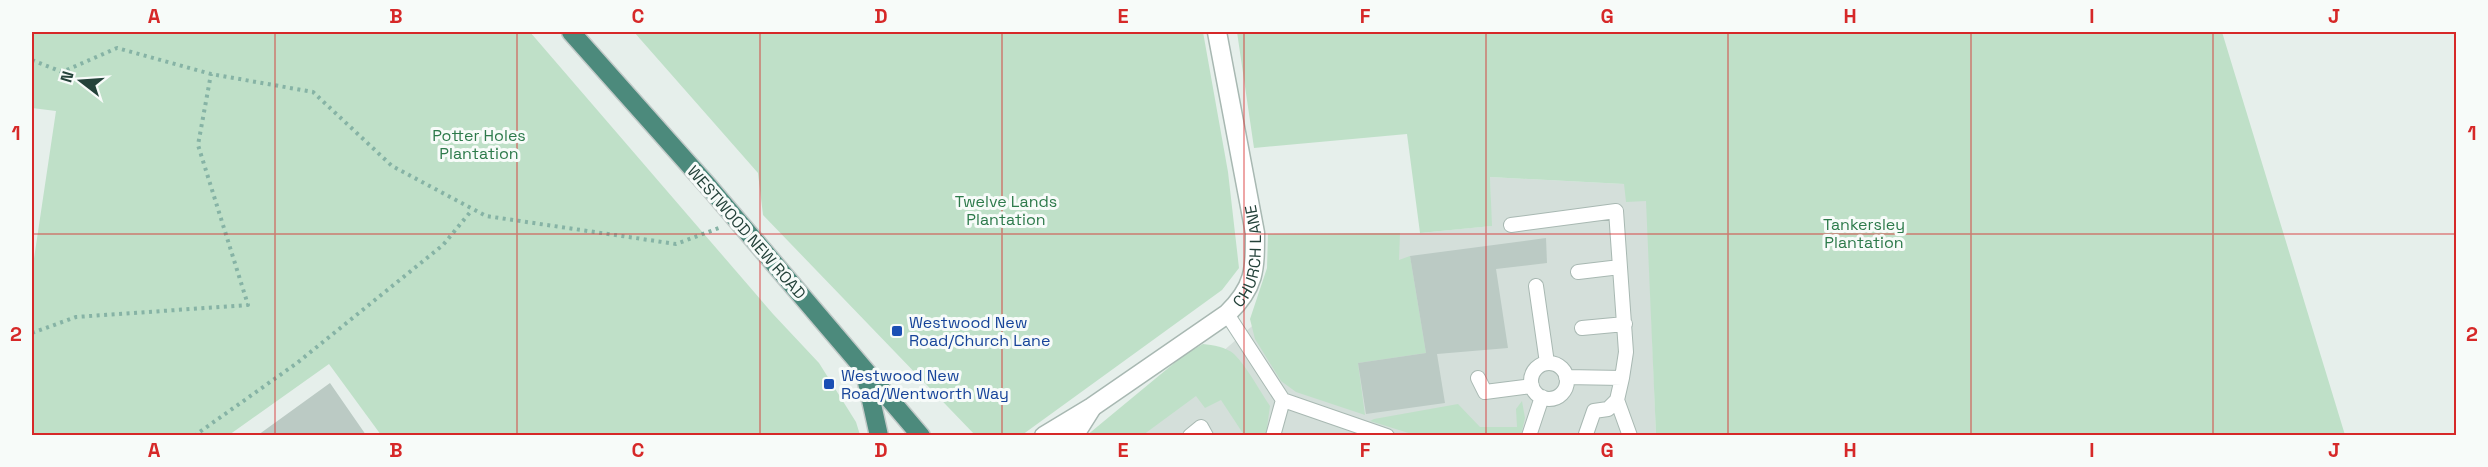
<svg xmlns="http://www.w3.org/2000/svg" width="2488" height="467" font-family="'Space Grotesk',sans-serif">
  <rect width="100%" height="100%" fill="#e6efeb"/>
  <path fill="#d4dfda" d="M1490,177L1624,184L1647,201L1656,435L1118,436L1186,383L1258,321L1271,271L1268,234L1420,233L1491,226Z"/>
  <path fill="#bfe0c8" d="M32,32H530L773,314L819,363L856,422L860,435H381L329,364L229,435H32V272L56,111L32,108Z
    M634,32H1203L1228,172L1239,268L1222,290L1022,435H975L763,215L758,173Z
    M1237,32H2222L2345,435H1656L1646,201L1626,202L1624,184L1490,177L1492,226L1420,233L1407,134L1254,148Z
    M1400,233L1399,260L1410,256L1426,353L1358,363L1365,415L1296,392L1281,381L1255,339L1250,319L1267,268L1268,234Z
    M1203,344C1213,345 1226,347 1234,354C1248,368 1259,390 1270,406L1266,435H1244L1221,400L1205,408L1196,396L1143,435L1086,436L1184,355Z
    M1522,401L1525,418L1521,435H1415L1370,421L1374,419L1458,404L1480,427H1517L1516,409Z"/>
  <path fill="#bbcac4" d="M1546,238L1547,263L1496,269L1508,348L1437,354L1445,403L1366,414L1358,363L1426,353L1410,256Z
    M330,383L366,435H258Z"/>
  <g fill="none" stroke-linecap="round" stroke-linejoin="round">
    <defs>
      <path id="service" d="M1511,225L1616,211L1626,352L1622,378
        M1578,272L1620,267
        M1536,286L1547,363
        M1227,314L1283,400L1387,436
        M1582,328L1625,324
        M1531 381a18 18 0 1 1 36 0a18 18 0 1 1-36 0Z
        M1566,377L1622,378L1617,400L1630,436
        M1478,378L1485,392L1532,386
        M1586,434L1594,411L1608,409L1617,400
        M1190,436L1201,427L1206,436
        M1273,436L1283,400
        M1529,436L1542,397"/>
      <g id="minor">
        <path id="s1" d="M1044,436L1092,407L1227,314C1255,287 1255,270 1255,233L1217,32"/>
        <path d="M1074,436L1091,409"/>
      </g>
      <path id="trunk" d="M571,32L709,187L921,436
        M865,373L879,436"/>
    </defs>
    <use href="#service" stroke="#a8b8b2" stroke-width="16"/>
    <use href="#minor" stroke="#a8b8b2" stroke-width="21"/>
    <use href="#trunk" stroke="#c2cac8" stroke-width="21"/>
    <path stroke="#86b3a5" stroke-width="4" stroke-dasharray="3 4.5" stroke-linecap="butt" d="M32,60L62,72L117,48L211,74L313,92L392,166L486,216L676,244L719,228
      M32,333L76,317L248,305L198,145L211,74
      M194,436L297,363L443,245L472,210"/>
    <use href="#service" stroke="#fff" stroke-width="14"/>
    <use href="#minor" stroke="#fff" stroke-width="18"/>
    <use href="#trunk" stroke="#4c8a7c" stroke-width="18"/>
  </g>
  <path fill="none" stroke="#d62828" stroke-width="1.5" stroke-opacity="0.55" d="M275,32V436M517,32V436M760,32V436M1002,32V436M1244,32V436M1486,32V436M1728,32V436M1971,32V436M2213,32V436M32,234H2456"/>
  <g fill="#1a4fb4" stroke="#f7fbf9" stroke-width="2">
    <rect x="891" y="325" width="12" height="12" rx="3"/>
    <rect x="823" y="378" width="12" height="12" rx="3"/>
  </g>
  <g text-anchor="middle" stroke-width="6" stroke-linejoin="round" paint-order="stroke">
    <g font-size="16" fill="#2d7a4b" stroke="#f7fbf9">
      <text x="479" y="141">Potter Holes<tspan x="479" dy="18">Plantation</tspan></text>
      <text x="1006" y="207">Twelve Lands<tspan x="1006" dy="18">Plantation</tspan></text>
      <text x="1864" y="230">Tankersley<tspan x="1864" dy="18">Plantation</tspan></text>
    </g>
    <g font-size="16" fill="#24423a" stroke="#f7fbf9">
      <text transform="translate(747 232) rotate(49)" y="6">WESTWOOD NEW ROAD</text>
      <text dy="6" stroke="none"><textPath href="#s1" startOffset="285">CHURCH LANE</textPath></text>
    </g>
    <g font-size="16" fill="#164399" stroke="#f7fbf9" text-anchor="start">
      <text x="909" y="328">Westwood New<tspan x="909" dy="18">Road/Church Lane</tspan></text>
      <text x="841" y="381">Westwood New<tspan x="841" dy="18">Road/Wentworth Way</tspan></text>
    </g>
  </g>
  <rect width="2488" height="467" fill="none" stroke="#f7fbf9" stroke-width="66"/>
  <g transform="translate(81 81) rotate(287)" stroke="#f7fbf9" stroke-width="4.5" paint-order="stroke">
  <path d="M0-4.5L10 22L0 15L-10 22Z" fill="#24423a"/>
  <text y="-9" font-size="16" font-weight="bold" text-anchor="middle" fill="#24423a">N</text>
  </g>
  <rect x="33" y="33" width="2422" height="401" fill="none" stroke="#d62828" stroke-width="2"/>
  <g font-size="20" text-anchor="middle" font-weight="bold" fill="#d62828">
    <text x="154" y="23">A</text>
    <text x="396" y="23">B</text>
    <text x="638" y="23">C</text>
    <text x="881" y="23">D</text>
    <text x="1123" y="23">E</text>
    <text x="1365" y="23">F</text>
    <text x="1607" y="23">G</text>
    <text x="1850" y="23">H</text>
    <text x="2092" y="23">I</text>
    <text x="2334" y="23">J</text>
    <text x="16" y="140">1</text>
    <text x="2472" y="140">1</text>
    <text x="16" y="341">2</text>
    <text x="2472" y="341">2</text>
    <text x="154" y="457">A</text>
    <text x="396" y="457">B</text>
    <text x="638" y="457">C</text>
    <text x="881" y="457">D</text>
    <text x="1123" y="457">E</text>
    <text x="1365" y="457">F</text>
    <text x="1607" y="457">G</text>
    <text x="1850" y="457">H</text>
    <text x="2092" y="457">I</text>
    <text x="2334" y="457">J</text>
  </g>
</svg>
